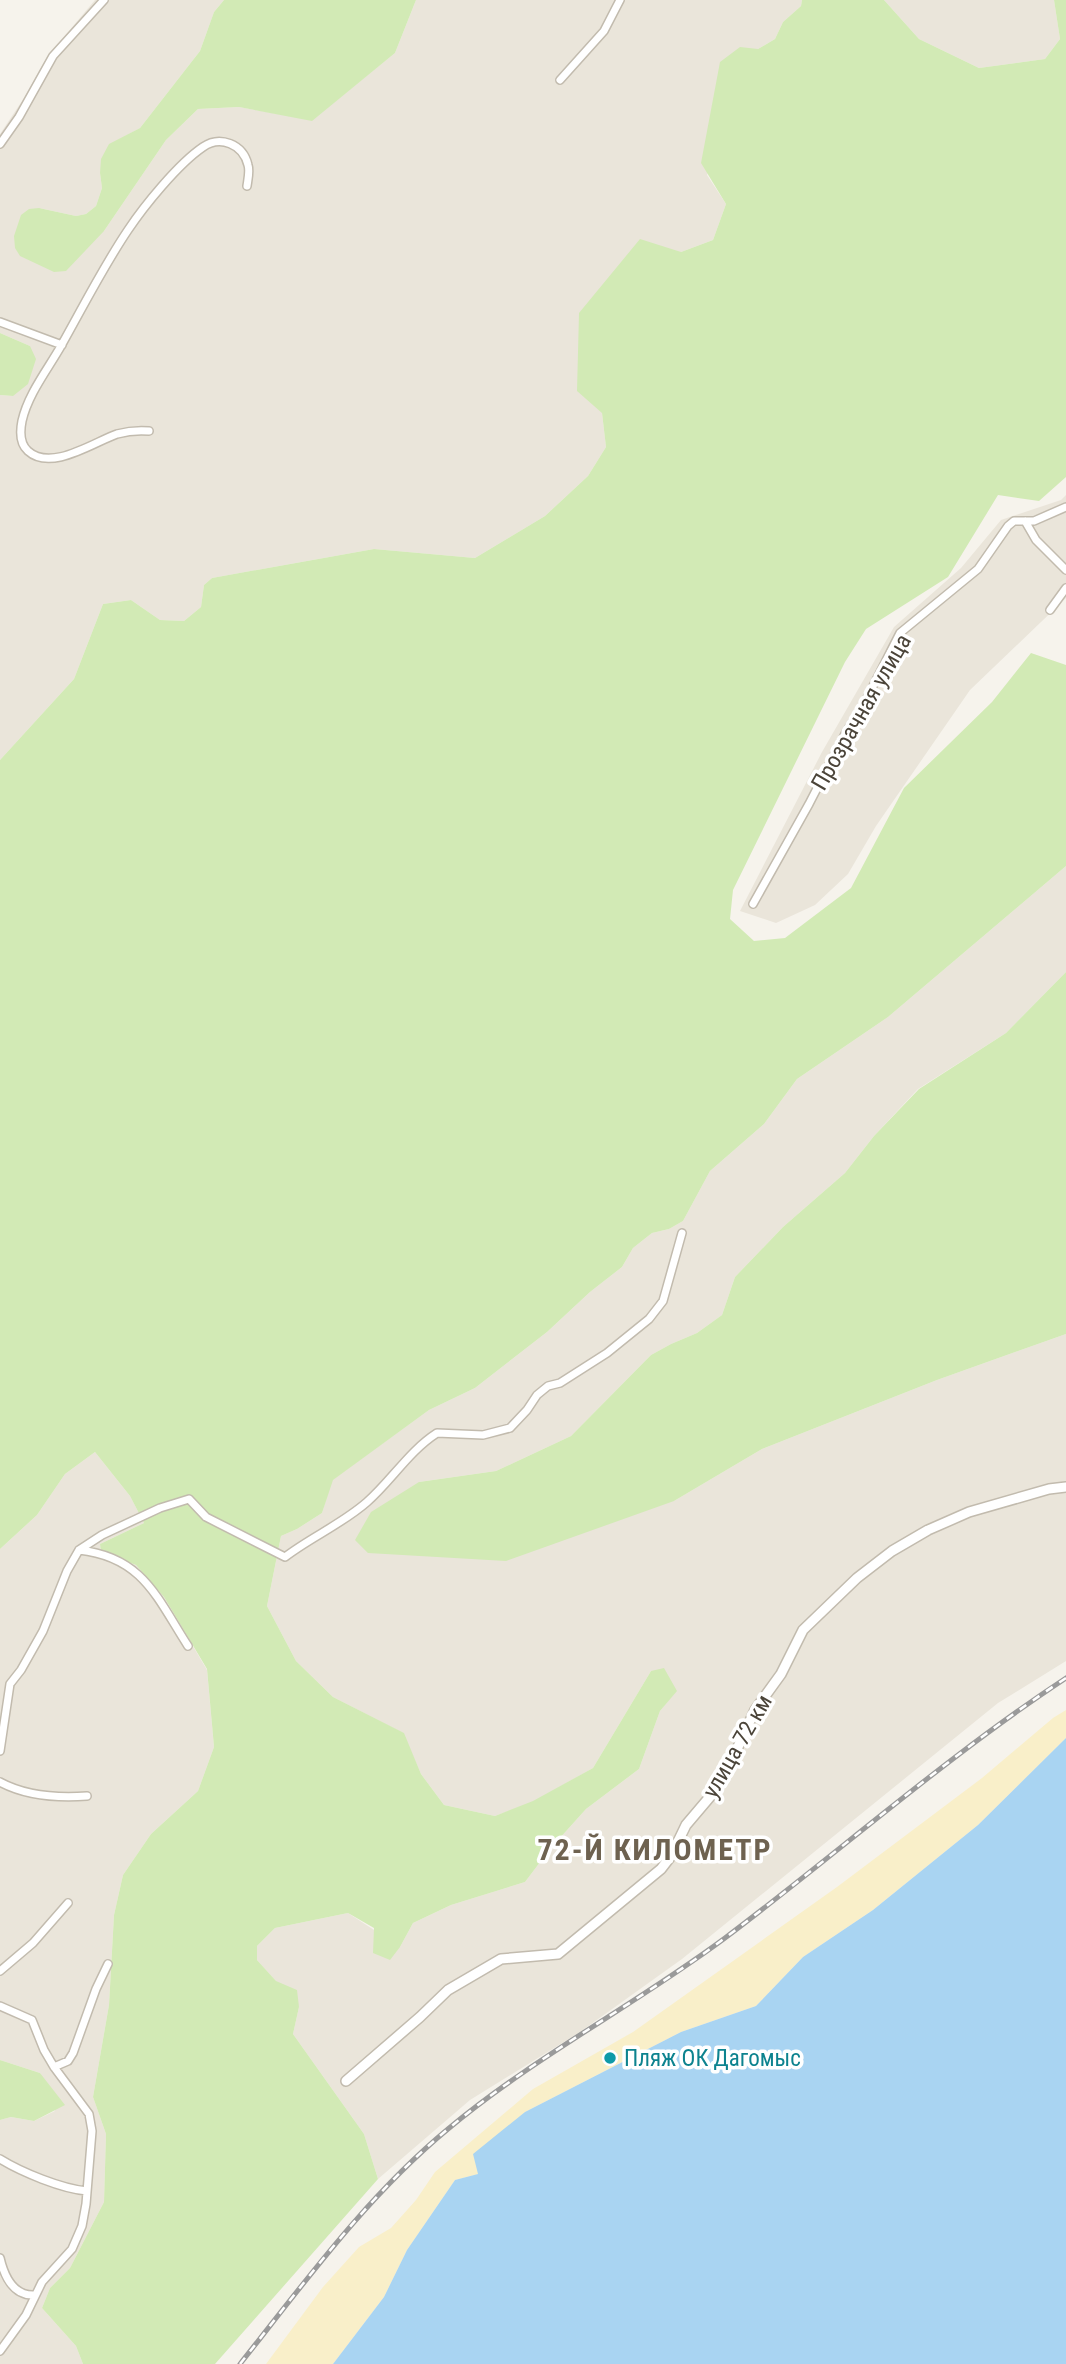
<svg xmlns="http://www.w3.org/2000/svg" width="1066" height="2364" font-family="'Roboto Condensed',sans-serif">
  <rect width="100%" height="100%" fill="#f6f3ec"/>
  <path fill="#eae5da" d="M95,0H224L214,12L200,51L140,128L109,145L100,173L102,188L96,206L86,214L76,216L39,208L104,231L166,140L198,109L239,107L312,120L395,53L416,0H802L801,6L783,22L775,39L758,49L707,175L726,204L713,240L681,252L602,413L606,447L588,476L545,516L475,558L374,549L212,578L204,585L201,607L184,621L160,620L131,600L103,604L74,679L0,760V395L13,396L30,346L0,333V134L24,98L47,57Z
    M884,0H1054L1060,39L1045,59L979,68L919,39Z
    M1066,495V598L970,690L876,826L848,874L815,905L776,923L740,911L822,752L894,627L961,568L1001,520L1061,500Z
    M1066,866V972L1006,1033L918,1089L874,1136L845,1173L783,1227L735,1277L722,1315L697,1333L671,1344L651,1355L571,1436L496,1471L419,1482L674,1501L762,1449L937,1380L1066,1334V1661L998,1703L682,1959L580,2032L470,2100L378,2179L364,2134L293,2034L299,2007L257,1960V1946L275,1928L348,1913L400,1947L413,1923L451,1905L525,1882L550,1849L586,1809L639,1769L660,1711L676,1691L651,1671L593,1768L533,1802L495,1816L444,1805L421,1774L403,1733L333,1697L296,1661L267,1606L281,1536L297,1529L322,1513L332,1480L429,1410L475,1388L547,1332L590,1292L622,1267L633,1248L652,1233L669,1229L683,1221L710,1171L764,1124L797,1079L888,1017Z
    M95,1452L130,1496L144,1523L100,1544L101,1552L136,1565L164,1597L207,1670L214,1747L198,1791L151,1834L123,1875L114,1915L109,2005L93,2097L106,2134L104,2202L70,2268L50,2288L42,2308L76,2346L83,2364H0V2120L11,2117L34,2121L55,2111L40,2073L0,2060V1549L37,1515L65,1474Z"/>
  <path fill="#d2eab5" d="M224,0H416L395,53L312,121L239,107L198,109L166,140L104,231L66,271L54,272L20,256L15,248L14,236L21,215L29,209L39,208L76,216L86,214L96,206L102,188L100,173L101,159L109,144L140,128L200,51L214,12Z
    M802,0H884L919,39L979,68L1045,59L1060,39L1054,0H1066V477L1039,501L998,495L948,577L866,629L845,662L733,890L730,919L754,941L785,938L851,888L904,788L992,702L1031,653L1066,665V866L888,1017L797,1079L764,1124L710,1171L683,1221L669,1229L652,1233L633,1248L622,1267L590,1292L547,1332L475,1388L429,1410L333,1480L322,1513L297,1529L281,1536L267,1606L296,1661L333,1697L404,1733L421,1774L444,1805L495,1816L533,1801L593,1768L651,1671L664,1668L677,1691L660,1711L639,1769L586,1809L550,1849L525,1882L451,1905L413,1923L400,1947L390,1960L373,1953L374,1928L348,1913L275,1928L257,1946V1960L276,1981L297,1990L299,2007L293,2034L364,2134L378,2179L215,2364H83L76,2346L42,2308L50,2288L70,2268L104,2202L106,2134L93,2097L109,2005L114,1915L123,1875L151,1834L198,1791L214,1747L207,1669L164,1597L136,1565L101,1552L100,1544L144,1523L130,1496L95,1452L65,1474L37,1515L0,1549V760L74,679L103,604L131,600L160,620L184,621L201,607L204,585L212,578L374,549L475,558L545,516L588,476L606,447L602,413L577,391L579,313L640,239L681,252L713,240L726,204L701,163L720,62L740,47L758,49L775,39L783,22L801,6Z
    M0,333L30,346L36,359L28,384L13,396L0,395Z
    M1066,972V1334L937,1380L762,1449L674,1501L506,1561L368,1553L355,1540L371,1512L419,1482L496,1471L571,1436L651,1355L671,1344L697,1333L722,1315L735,1277L783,1227L845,1173L874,1136L919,1089L1006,1033Z
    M0,2060L40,2073L65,2105L34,2121L11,2117L0,2120Z"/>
  <path fill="#f9efc9" d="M1066,1710V1738L978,1825L873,1910L803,1957L756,2006L681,2032L525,2112L479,2174L455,2180L407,2250L384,2297L333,2364H266L323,2287L359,2247L391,2228L416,2200L435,2172L533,2089L633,2032L837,1887L982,1778L1053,1718Z"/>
  <path fill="#a9d4f2" d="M1066,1738V2364H333L384,2297L407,2250L455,2180L478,2174L473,2154L525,2112L681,2032L756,2006L803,1957L873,1910L978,1825Z"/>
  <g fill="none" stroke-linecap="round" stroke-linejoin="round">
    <defs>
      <path id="minor" d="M560,80L604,31L620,0
        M0,144L19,117L53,56L104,0
        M0,322L62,345
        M149,431C138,430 128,431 117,434C94,442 51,472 28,451C19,443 20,431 22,421C28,394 48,369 61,346C83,307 103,267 128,230C144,206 178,164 203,147C220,135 243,144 248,165C250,171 248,179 247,186
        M1025,521L1036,540L1066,570
        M1050,610L1066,588
        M753,904L809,804L845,734L865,702L900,633L978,569L1008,526L1014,521H1034L1066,507
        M79,1550C143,1557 157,1598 188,1646
        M0,1751L10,1684L21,1670L43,1631L67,1571L79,1550L102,1535L160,1508L189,1499L206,1517L285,1557C311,1537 342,1524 367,1502C392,1480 409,1451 437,1433L483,1435L510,1428L527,1410L537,1395L548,1386L560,1383L607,1353L649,1319L663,1301L682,1233
        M0,1782C26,1796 59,1798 87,1796
        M0,1971L33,1943L68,1903
        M0,2006L32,2020L44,2050L54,2067L89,2114L92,2131L86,2204L82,2226L72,2249L42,2282L26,2315L0,2351
        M54,2067L68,2061L73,2053L96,1989L108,1964
        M0,2159C21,2172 62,2189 87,2191
        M0,2258C4,2275 13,2296 34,2295"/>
      <path id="tertiary" d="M346,2081L420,2017L448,1990L501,1959L558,1954L661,1869L671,1856L686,1825L714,1792L731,1762L755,1710L781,1674L803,1630L857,1578L892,1551L928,1530L969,1512L1049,1489L1066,1487"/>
    </defs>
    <use href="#minor" stroke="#c2bbae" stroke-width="10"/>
    <use href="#tertiary" stroke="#c2bbae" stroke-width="12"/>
    <use href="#minor" stroke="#fff" stroke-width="7"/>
    <use href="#tertiary" stroke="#fff" stroke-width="9"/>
    <defs>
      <path id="rail" d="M240,2364C305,2282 367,2196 448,2129C534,2057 635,2005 725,1938C839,1852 946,1757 1066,1678"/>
    </defs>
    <use href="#rail" stroke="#9a9a9a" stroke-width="5"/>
    <use href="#rail" stroke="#fff" stroke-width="2.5" stroke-dasharray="8" stroke-linecap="butt"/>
  </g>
  <circle fill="#0f9aa8" stroke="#fff" stroke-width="2.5" cx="610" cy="2058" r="7"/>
  <g text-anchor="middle" stroke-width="7" stroke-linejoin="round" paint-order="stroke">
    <g font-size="23" fill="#4b4439" stroke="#fff">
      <text transform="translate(861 712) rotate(-60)" y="8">Прозрачная улица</text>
      <text transform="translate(737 1746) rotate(-60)" y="8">улица 72 км</text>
    </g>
    <g font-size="23" fill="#0d838f" stroke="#fff" text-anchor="start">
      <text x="624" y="2066">Пляж ОК Дагомыс</text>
    </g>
    <g font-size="30" font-weight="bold" letter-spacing="2" fill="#6e6250" stroke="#fff">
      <text x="655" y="1860">72-Й КИЛОМЕТР</text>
    </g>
  </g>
</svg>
